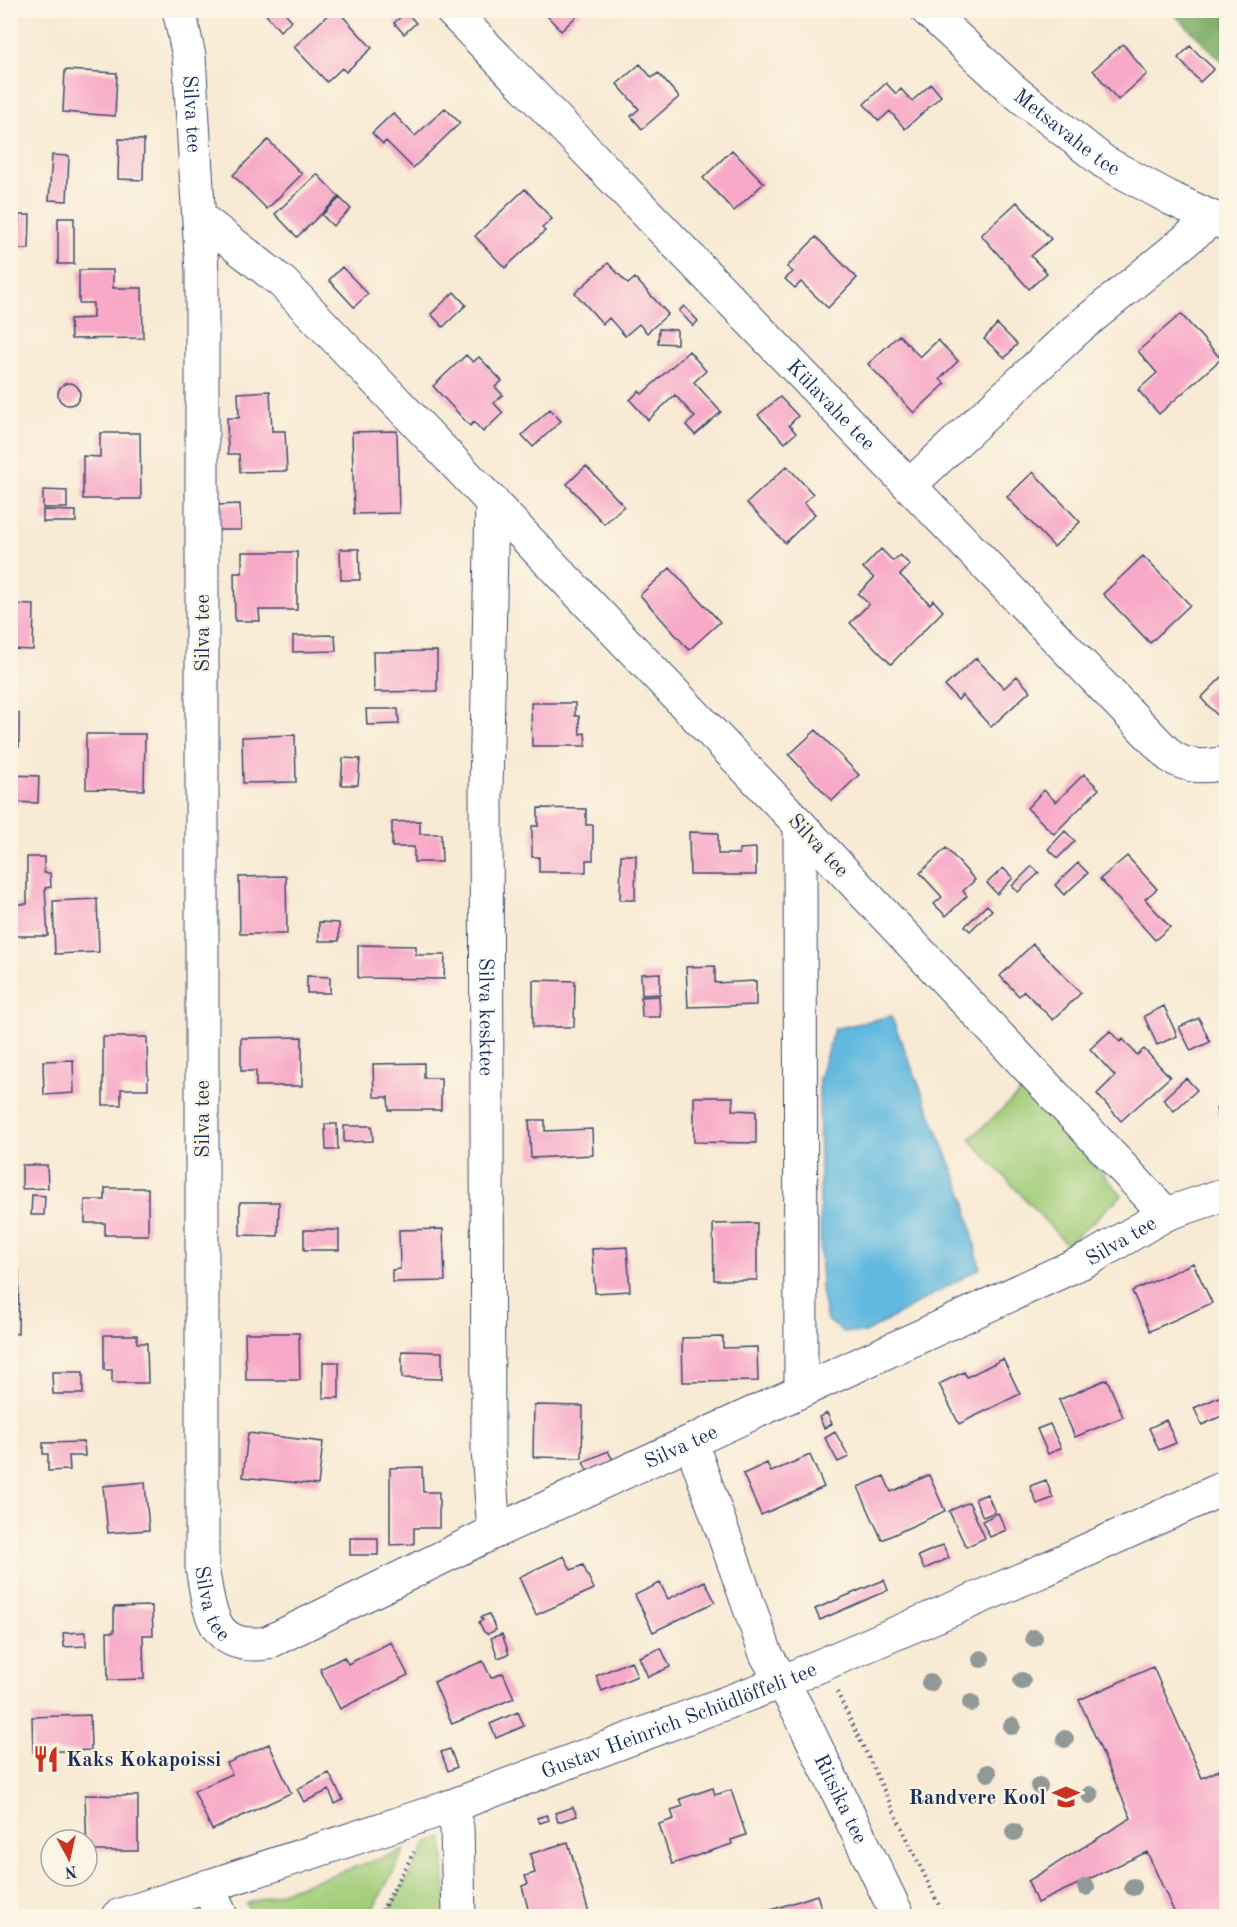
<svg xmlns="http://www.w3.org/2000/svg" width="1237" height="1927" font-family="'Old Standard TT',serif">
  <rect width="100%" height="100%" fill="#fcf5e5"/>
  <filter id="ink" filterUnits="userSpaceOnUse"><feTurbulence type="fractalNoise" baseFrequency=".0167" numOctaves="2"/><feDisplacementMap in="SourceGraphic" scale="12" xChannelSelector="R" yChannelSelector="G"/><feConvolveMatrix kernelMatrix="1 2 1 2 8 2 1 2 1" color-interpolation-filters="sRGB"/></filter>
  <filter id="wash" filterUnits="userSpaceOnUse"><feTurbulence type="fractalNoise" baseFrequency=".008" numOctaves="4" result="noise"/><feDisplacementMap in="SourceGraphic" scale="24" xChannelSelector="R" yChannelSelector="G"/><feGaussianBlur stdDeviation="1.35" result="paint"/><feColorMatrix in="noise" values="0 0 0 0 0 0 0 0 0 0 0 0 0 0 0 0 0 1.4 0 .05"/><feComposite in="paint" operator="in"/></filter>
  <g filter="url(#wash)">
    <rect width="100%" height="100%" fill="#f8ead4"/>
    <path fill="#a2cd7a" stroke="#5e7e6c" stroke-width="1.5" d="M1024,1089L1122,1195L1067,1245L970,1139Z
      M443,1838L447,1916H386L428,1842Z
      M405,1850L369,1916H253L246,1904Z"/>
    <path fill="#81b06a" stroke="#4e7064" stroke-width="1.5" d="M1171,11H1226V65Z"/>
    <path fill="#62b9df" stroke="#3e749e" stroke-width="1.5" d="M891,1016L964,1197L980,1268L865,1333L844,1332L827,1320L821,1290L819,1079L834,1029Z"/>
    <g id="blocks">
      <path fill="#f7a9c7" d="M262,10H283L292,21L280,31Z
        M333,10H337L372,48L346,72L342,68L327,82L294,47Z
        M542,10H583L561,31Z
        M406,12L416,23L404,34L394,23Z
        M1123,44L1147,74L1118,100L1093,70Z
        M1190,46L1214,69L1200,82L1178,58Z
        M640,64L652,78L658,73L679,97L642,129L631,116L639,109L617,84Z
        M65,70L117,73L115,116L63,112Z
        M886,83L896,94L901,89L912,101L931,84L941,96L905,129L890,111L879,121L864,104Z
        M445,108L460,123L413,168L386,141L383,144L372,133L393,113L415,136Z
        M119,139L144,140L143,180L118,179Z
        M268,140L302,174L267,209L233,175Z
        M732,150L764,183L734,211L703,178Z
        M52,155L69,156L67,201L49,200Z
        M317,174L339,197L297,237L275,214Z
        M525,189L552,219L542,228L545,231L505,268L475,236Z
        M340,198L351,209L333,226L322,215Z
        M1017,202L1051,239L1031,256L1047,273L1029,289L981,235Z
        M19,215H30L29,249H18Z
        M58,218H74V264H58Z
        M816,237L857,278L828,308L801,282L795,288L785,279L793,272L787,267Z
        M608,263L628,284L635,278L668,314L647,333L639,324L625,336L609,318L603,324L575,293Z
        M342,267L368,294L354,307L329,280Z
        M79,270H113V288H142L143,338L71,339L70,319L93,318V303H79Z
        M454,292L466,305L443,327L431,314Z
        M684,306L698,321L693,326L679,311Z
        M1181,314L1221,359L1159,414L1138,390L1157,373L1138,351Z
        M997,324L1017,344L1005,358L984,339Z
        M659,329L677,330V344L658,343Z
        M899,335L920,357L938,340L958,361L940,379L945,384L914,413L868,364Z
        M689,351L706,371L694,382L721,412L695,435L686,425L695,417L675,395L648,420L630,400L639,391L642,394Z
        M466,355L473,362L479,357L502,381L495,387L503,395L494,403L503,413L483,432L474,422L470,426L433,386Z
        M58 394a11 11 0 1 1 22 0a11 11 0 1 1-22 0Z
        M270,391L272,431H285L287,471L240,472L239,454H228L227,418H239L238,393Z
        M780,397L798,416L789,425L796,433L785,443L758,415Z
        M550,409L561,421L533,447L522,435Z
        M397,431L399,513L354,514L352,432Z
        M100,433H140L141,499H83V456L100,457Z
        M586,466L624,506L604,524L567,484Z
        M787,466L813,494L804,503L815,514L785,543L747,503Z
        M1033,472L1080,522L1054,547L1007,497Z
        M43,490L67,491V508H43Z
        M240,504L241,530H218L217,505Z
        M43,510L76,511V522H43Z
        M340,549H359L360,580H341Z
        M881,549L893,561L900,555L910,565L900,575L930,604L933,600L943,611L891,664L850,623L869,604L858,594L874,578L863,568Z
        M242,552H297V610H259L260,621H235L234,573H242Z
        M1143,556L1190,605L1150,643L1103,594Z
        M670,568L720,622L689,650L640,595Z
        M10,604L34,605L33,650L10,649Z
        M335,635L336,651L293,652V636Z
        M437,651V691L374,692L373,652Z
        M976,658L1004,688L1017,676L1030,691L991,727L962,695L958,700L945,686Z
        M1226,673V706L1217,715L1201,698Z
        M531,703H575V716H579L580,734L585,733L586,746H532Z
        M366,709H398L399,724L367,725Z
        M10,713H19V747H10Z
        M816,730L859,775L832,801L789,755Z
        M86,734H145L144,790L86,789Z
        M295,735L296,782L243,783L242,737Z
        M343,758L360,759L358,785H341Z
        M1084,774L1099,789L1054,834L1027,808L1044,790L1056,802Z
        M10,775L39,776L38,803L10,802Z
        M538,808L586,809V825H593V860H586V872H539V857H532V826H538Z
        M420,821V834H441L442,862H414V847H392V822Z
        M1065,831L1075,841L1058,858L1048,849Z
        M689,832L718,833V854H739V849L756,848V875H690Z
        M946,848L975,880L963,891L967,896L946,916L934,904L942,897L920,873Z
        M621,855H636L635,900H620Z
        M1127,856L1157,889L1145,899L1170,927L1155,940L1100,879Z
        M27,857H44V873H50L51,887L45,888L48,936H12V904H27Z
        M1078,863L1088,873L1064,895L1055,885Z
        M1032,866L1039,873L1018,892L1012,886Z
        M1003,868L1013,878L997,894L987,883Z
        M286,876L287,934H240L239,877Z
        M97,899L99,952L55,954L53,901Z
        M987,905L992,910L970,931L965,926Z
        M319,922L339,923V941H319Z
        M1033,944L1081,993L1053,1020L1024,991L1019,996L1000,976Z
        M358,945L416,946V955H445L444,979L358,978Z
        M715,966V983L756,981V1005L688,1007L686,967Z
        M660,973V994L642,995L641,974Z
        M307,976L330,977V993H307Z
        M533,980L575,981L574,1027H533Z
        M659,996L660,1017H642L641,997Z
        M1164,1006L1177,1036L1157,1045L1144,1016Z
        M1199,1018L1210,1042L1191,1051L1179,1027Z
        M1110,1031L1120,1042L1123,1039L1137,1055L1144,1049L1170,1077L1121,1121L1097,1094L1115,1076L1090,1049Z
        M103,1037H147L148,1089H121V1105H103Z
        M302,1037V1086H256V1071H241V1038Z
        M73,1060L74,1093L44,1095L43,1061Z
        M424,1063V1078H441V1110H389L388,1097H374L373,1064Z
        M1186,1078L1197,1090L1174,1111L1163,1099Z
        M694,1097H733L732,1110L756,1111V1143L694,1142Z
        M1226,1103V1131L1216,1109Z
        M529,1120H545V1131L592,1129L593,1155L531,1158Z
        M325,1124H337L338,1150H326Z
        M344,1126H372L373,1141L344,1142Z
        M22,1165H47L48,1188L22,1189Z
        M105,1188H148V1235H105V1223H85V1200H105Z
        M32,1195L45,1196L44,1215H31Z
        M240,1202H279L278,1236L240,1235Z
        M757,1223V1280H714L713,1224Z
        M443,1229L445,1281L392,1282V1270L400,1269L399,1230Z
        M304,1230H339V1250H304Z
        M627,1247L630,1291L595,1293L592,1249Z
        M1193,1263L1212,1303L1150,1331L1132,1291Z
        M10,1270H19L18,1334L10,1333Z
        M245,1333H299L300,1380H246Z
        M104,1335H137V1343H147L148,1383H112V1370H104Z
        M723,1337V1348L757,1347L758,1381L683,1382L682,1338Z
        M402,1351L442,1352V1379L402,1378Z
        M1003,1359L1020,1394L959,1424L939,1384L964,1372L967,1377Z
        M323,1362H339V1398H323Z
        M52,1372H83V1394H53Z
        M1107,1379L1123,1417L1075,1437L1059,1400Z
        M1226,1394V1414L1202,1425L1194,1408Z
        M534,1405L583,1406L582,1458L533,1457Z
        M827,1413L832,1424L824,1428L819,1417Z
        M1166,1420L1176,1443L1159,1450L1149,1428Z
        M1050,1424L1061,1448L1048,1454L1037,1429Z
        M835,1432L849,1457L838,1462L825,1438Z
        M248,1433L323,1442L318,1485L243,1477Z
        M84,1442L85,1456H69L70,1470L48,1471V1454H43V1443Z
        M608,1451L614,1462L589,1474L583,1462Z
        M810,1455L824,1487L761,1515L743,1474L767,1463L771,1472Z
        M422,1467L423,1492H439V1528H414V1544L390,1545V1468Z
        M929,1475L945,1511L882,1540L858,1487L884,1476L891,1492Z
        M1046,1480L1053,1498L1037,1504L1030,1486Z
        M145,1482L149,1530L108,1533L103,1486Z
        M987,1494L995,1512L983,1517L975,1499Z
        M969,1502L985,1538L966,1547L949,1511Z
        M998,1513L1006,1530L990,1537L982,1521Z
        M350,1538H378V1555H350Z
        M943,1545L949,1558L924,1569L918,1556Z
        M564,1556L571,1570L583,1565L594,1589L536,1615L519,1577Z
        M884,1580L888,1590L820,1620L815,1609Z
        M705,1581L715,1602L653,1632L635,1595L660,1583L668,1599Z
        M152,1606L153,1635H143L144,1679L108,1680L107,1632H114V1607Z
        M489,1614L496,1630L488,1634L484,1632L479,1622L483,1620L481,1617Z
        M86,1632V1646L64,1647L63,1633Z
        M502,1634L509,1654L498,1658L491,1638Z
        M391,1642L408,1675L340,1709L320,1669L344,1657L348,1664Z
        M661,1648L670,1667L648,1677L639,1657Z
        M483,1661L491,1678L503,1673L514,1698L452,1724L434,1682Z
        M631,1661L637,1676L602,1691L596,1676Z
        M1153,1667L1202,1778L1226,1767V1916H1176L1147,1852L1037,1903L1028,1881L1131,1818L1079,1700Z
        M518,1712L524,1726L496,1738L490,1724Z
        M90,1715L91,1750L33,1752L32,1717Z
        M269,1744L291,1793L212,1830L194,1791L232,1774L227,1763Z
        M450,1749L457,1767L448,1771L441,1752Z
        M329,1773L343,1800L335,1804L329,1790L304,1802L297,1789Z
        M713,1788L715,1795L731,1790L746,1835L731,1840L732,1844L672,1864L659,1824L674,1819L671,1810L683,1806L680,1799Z
        M85,1795L138,1796V1851H87Z
        M573,1807L577,1816L558,1822L555,1813Z
        M547,1815L549,1820L540,1823L537,1818Z
        M568,1842L590,1916H530L522,1886L528,1884L525,1876L535,1873L530,1854Z
        M817,1895L824,1916H763L762,1913Z"/>
    </g>
  </g>
  <g filter="url(#ink)">
    <use href="#blocks" fill-opacity="0" stroke="#3c4b70" stroke-width="1.5"/>
    <g fill="none" stroke-linecap="round" stroke-linejoin="round">
      <defs>
        <g id="minor">
          <path id="s1" d="M179,10L189,56L202,271V1567C210,1612 211,1651 267,1643L494,1532L1091,1258L1166,1214L800,825L282,282L199,217"/>
          <path id="s2" d="M451,10L1170,756C1187,768 1206,767 1226,763"/>
          <path id="s3" d="M927,10L1013,90L1104,162L1172,199L1226,224"/>
          <path d="M910,485L1076,330L1213,218"/>
          <path id="s4" d="M492,501L486,790L488,1450L494,1532"/>
          <path d="M800,825L801,1391"/>
          <path d="M1166,1214L1226,1194"/>
          <path id="s5" d="M691,1442L766,1654L799,1712L898,1916"/>
          <path d="M449,1807L457,1827L459,1916"/>
          <path d="M208,1886L221,1916"/>
          <path id="s6" d="M118,1916L449,1807L784,1681L1039,1572L1226,1487"/>
        </g>
      </defs>
      <use href="#minor" stroke="#3c4b70" stroke-width="35"/>
      <path stroke="#3c4b70" stroke-width="4" stroke-dasharray="1.5 4.5" stroke-linecap="butt" d="M837,1692L944,1916
        M379,1916L414,1852"/>
      <use href="#minor" stroke="#fff" stroke-width="33"/>
    </g>
    <g fill="#919997">
      <circle cx="1034" cy="1638" r="9"/>
      <circle cx="981" cy="1659" r="9"/>
      <circle cx="1022" cy="1681" r="9"/>
      <circle cx="930" cy="1683" r="9"/>
      <circle cx="971" cy="1703" r="9"/>
      <circle cx="1012" cy="1726" r="9"/>
      <circle cx="1065" cy="1739" r="9"/>
      <circle cx="988" cy="1773" r="9"/>
      <circle cx="1039" cy="1786" r="9"/>
      <circle cx="1090" cy="1795" r="9"/>
      <circle cx="1014" cy="1832" r="9"/>
      <circle cx="1086" cy="1887" r="9"/>
      <circle cx="1133" cy="1887" r="9"/>
    </g>
  </g>
  <defs>
    <symbol id="restaurant-bare" viewBox="-9 -9 18 18"><path d="M-5-6h1v4h1v-4h1v4h1v-4h1v5L-1.5 .5V6h-2V.5L-5-1ZM5-6V6H3V1.5H1.5Q1.5-4 5-6Z" fill="#c8321e" stroke="#fcf5e5" stroke-width="2.5" paint-order="stroke"/></symbol>
    <symbol id="school-bare" viewBox="-9 -9 18 18"><path d="M0-5L7-2L0 1L-7-2ZM-4 1L0 2.5L4 1V4Q0 6-4 4Z" fill="#c8321e" stroke="#fcf5e5" stroke-width="2.5" paint-order="stroke"/></symbol>
  </defs>
  <g fill-rule="evenodd">
    <use href="#restaurant-bare" x="27" y="1740" width="38" height="38"/>
    <use href="#school-bare" x="1047" y="1778" width="38" height="38"/>
  </g>
  <g text-anchor="middle" stroke-width="4.5" stroke-linejoin="round" paint-order="stroke">
    <g font-size="21" fill="#1b2f5e" stroke="#fcf5e5">
      <text dy="7" stroke="none"><textPath href="#s1" startOffset="105">Silva tee</textPath></text>
      <text dy="7" stroke="none"><textPath href="#s3" startOffset="186">Metsavahe tee</textPath></text>
      <text dy="7" stroke="none"><textPath href="#s2" startOffset="548">Külavahe tee</textPath></text>
      <text transform="translate(202 633) rotate(-90)" y="7">Silva tee</text>
      <text transform="translate(819 845) rotate(47)" y="7">Silva tee</text>
      <text dy="7" stroke="none"><textPath href="#s4" startOffset="516">Silva kesktee</textPath></text>
      <text transform="translate(202 1119) rotate(-90)" y="7">Silva tee</text>
      <text dy="7" stroke="none"><textPath href="#s1" startOffset="2620">Silva tee</textPath></text>
      <text dy="7" stroke="none"><textPath href="#s1" startOffset="2134">Silva tee</textPath></text>
      <text dy="7" stroke="none"><textPath href="#s1" startOffset="1596">Silva tee</textPath></text>
      <text dy="7" stroke="none"><textPath href="#s6" startOffset="594">Gustav Heinrich Schüdlöffeli tee</textPath></text>
      <text dy="7" stroke="none"><textPath href="#s5" startOffset="388">Ritsika tee</textPath></text>
    </g>
    <g font-size="21" font-weight="bold" fill="#1b2f5e" stroke="#fcf5e5" text-anchor="start">
      <text x="66" y="1766">Kaks Kokapoissi</text>
      <text x="1046" y="1804" text-anchor="end">Randvere Kool</text>
    </g>
  </g>
  <rect width="1237" height="1927" fill="none" stroke="#fcf5e5" stroke-width="36"/>
  <g transform="translate(69 1858) rotate(172)"><circle r="28" fill="#fcf5e5" stroke="#a2a6af" stroke-width="1.5"/>
  <path d="M0-4.5L10 22L0 15L-10 22Z" fill="#c8321e"/>
  <text y="-9" font-size="16" font-weight="bold" text-anchor="middle" fill="#1b2f5e">N</text>
  </g>
</svg>
